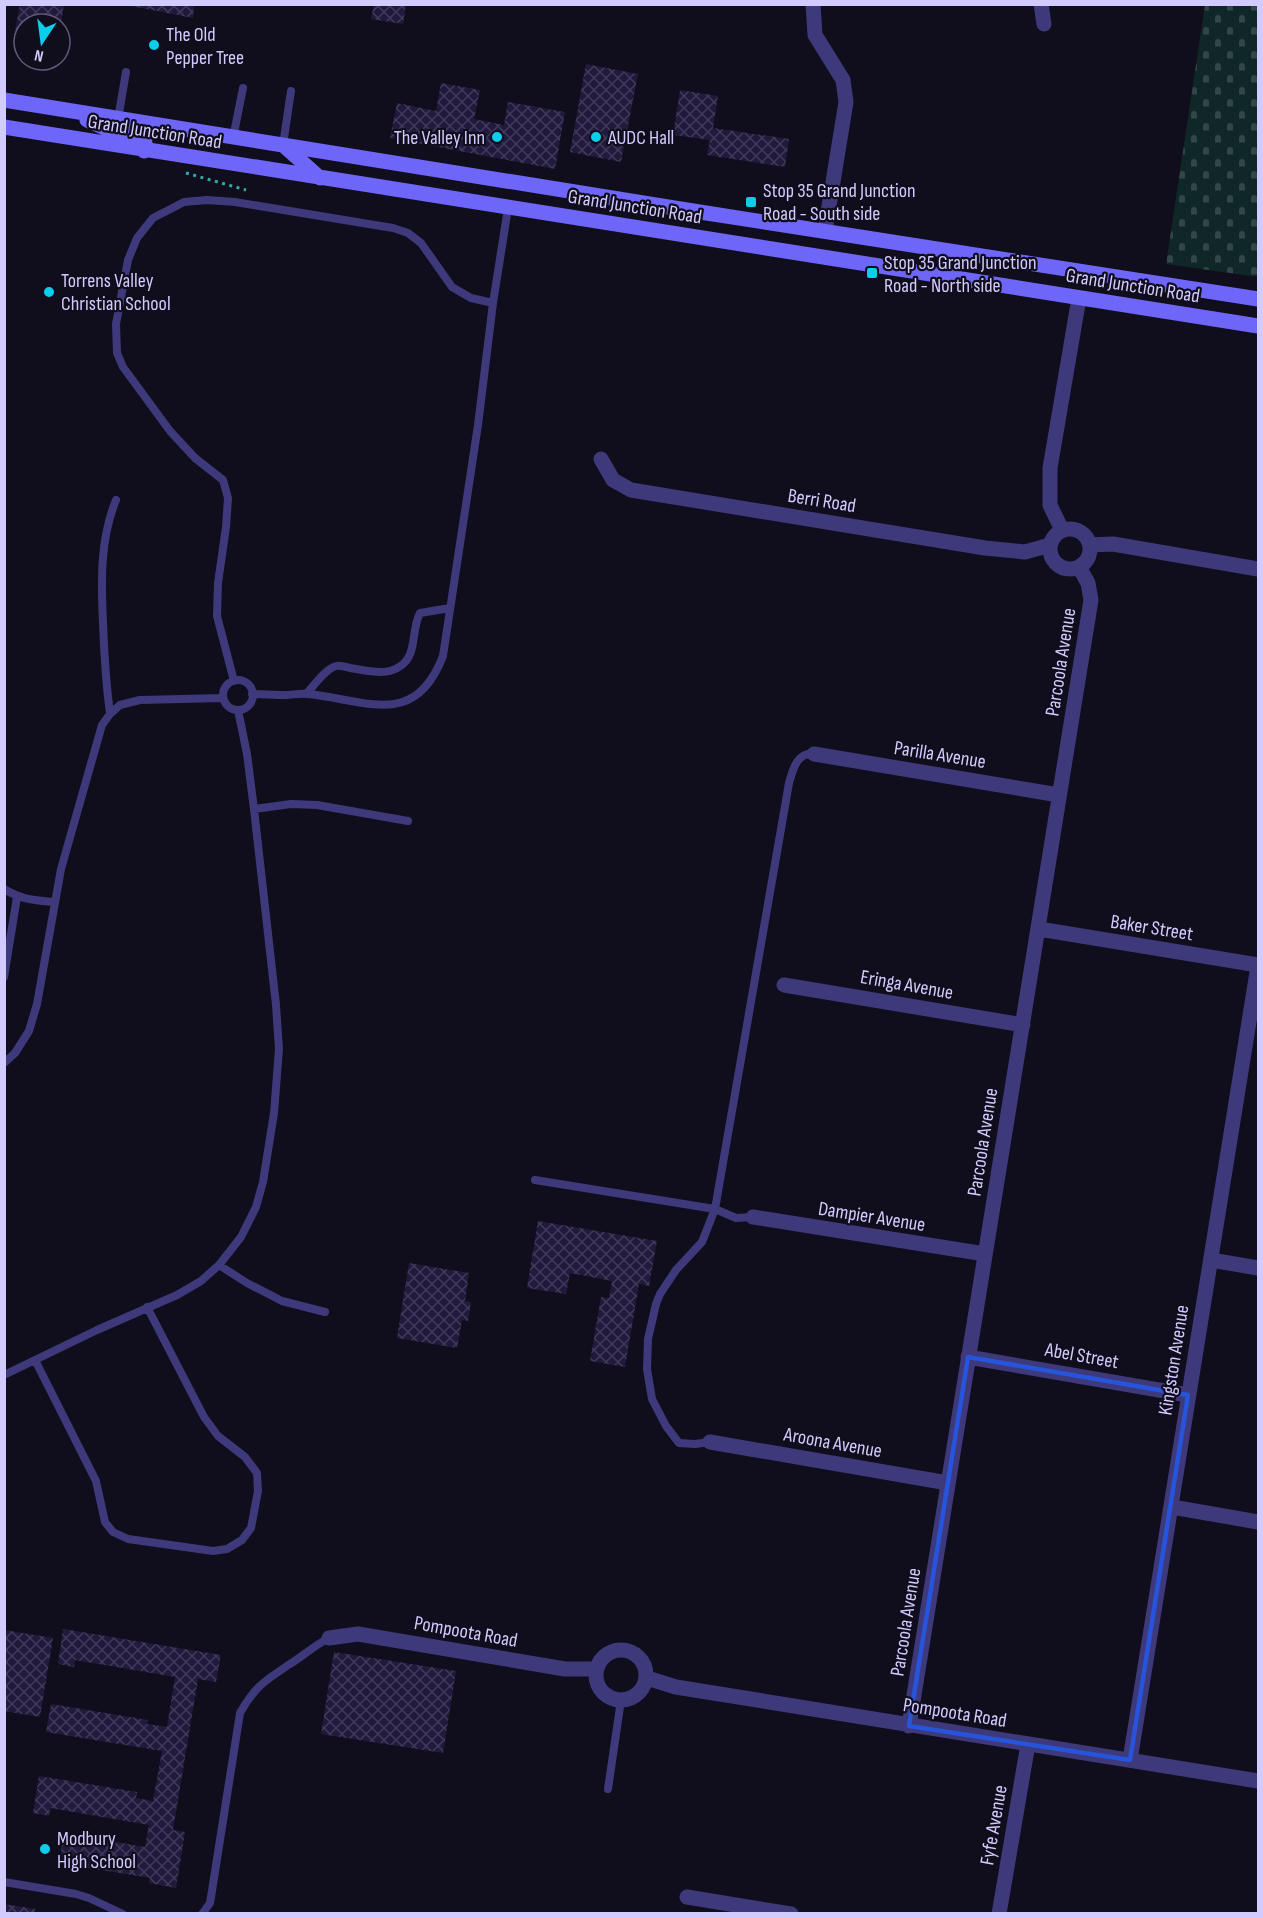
<svg xmlns="http://www.w3.org/2000/svg" width="1263" height="1918" font-family="'Sofia Sans Condensed',sans-serif">
  <defs>
    <pattern id="cemetery-stones" width="16" height="16" patternUnits="userSpaceOnUse" patternTransform="scale(1.5)"><rect width="16" height="16" fill="#102727"/><path d="M2 7V4a2 2 0 0 1 4 0v3zM10 15v-3a2 2 0 0 1 4 0v3z" fill="#324547"/></pattern>
    <pattern id="building-cross-hatch" width="8" height="8" patternUnits="userSpaceOnUse" patternTransform="scale(1.5)"><rect width="8" height="8" fill="#221a3d"/><path d="M0 0l8 8M0 8l8-8" fill="none" stroke="#413a5a"/></pattern>
  </defs>
  <rect width="100%" height="100%" fill="#100d1d"/>
  <path fill="url(#cemetery-stones)" d="M1251,5L1258,6V277L1166,264L1205,5Z"/>
  <path fill="url(#building-cross-hatch)" d="M20,4H64L61,24H24V44L13,43Z
    M121,4H194L193,18Z
    M374,4H406L403,24L371,19Z
    M586,64L638,74L621,162L570,152Z
    M441,83L480,90L474,119L504,125L508,102L565,112L555,169L390,138L397,103L436,111Z
    M680,90L718,96L713,128L789,139L785,167L707,155L710,140L673,135Z
    M538,1221L657,1241L649,1286L639,1284L625,1367L590,1361L601,1297L609,1298L612,1281L570,1273L566,1294L527,1288Z
    M409,1263L469,1273L465,1301L471,1302L468,1321L462,1320L457,1348L397,1338Z
    M63,1629L221,1655L216,1682L198,1679L173,1830L185,1832L176,1888L149,1883L150,1878L59,1863L64,1833L145,1847L149,1825L50,1808L49,1816L33,1813L39,1776L137,1792L136,1798L153,1801L162,1751L46,1732L51,1704L148,1720L147,1724L167,1727L175,1677L75,1660L74,1667L58,1664Z
    M4,1630L53,1638L40,1717L4,1711Z
    M334,1652L456,1671L443,1753L321,1734Z
    M4,1904L35,1909V1914H4Z"/>
  <g fill="none" stroke-linecap="round" stroke-linejoin="round">
    <path stroke="#32aaa5" stroke-width="3" stroke-dasharray="3 4.5" stroke-linecap="butt" d="M186,173L246,190"/>
    <path stroke="#3e397a" stroke-width="8" d="M118,119L126,72
      M233,138L243,88
      M283,145L291,91
      M223 695a15 15 0 1 1 30 0a15 15 0 1 1-30 0Z
      M234,681L217,616L218,583L226,527L228,498L223,480L195,458L170,431L123,367L117,353L116,324L128,260L137,238L153,218L184,202L207,200L235,202L393,228L408,233L421,243L452,287L471,298L493,303
      M252,694C263,694 274,695 285,695C292,695 300,693 308,694C367,700 415,729 443,656L478,425L493,303L508,208
      M306,694C314,686 325,669 336,666C340,665 346,667 350,668C369,671 392,678 406,661C416,649 412,628 420,613L450,608
      M110,714C106,683 104,653 103,622C101,581 100,539 116,500
      M254,809L291,804L317,805L408,821
      M4,889C22,900 34,900 54,902
      M4,977L17,897
      M4,1063L15,1053L29,1031L37,1004L61,869L102,725L110,714L120,705L140,700L223,698
      M535,1180L715,1209L702,1242L676,1270L660,1294L656,1304L648,1339L647,1369L652,1399L666,1426L679,1443L695,1444L710,1442
      M753,1217L736,1218L715,1209L789,783C793,769 797,752 814,754
      M219,1265L247,1283L282,1301L325,1312
      M35,1360L96,1481L105,1522L113,1532L128,1539L213,1551L227,1549L242,1540L251,1528L258,1491L257,1473L245,1457L218,1436L204,1417L147,1307
      M4,1375L97,1330L177,1295L201,1281L219,1265L241,1237L256,1207L263,1182L274,1113L279,1049L276,1005L254,809L247,754L238,710
      M608,1789L621,1700
      M4,1882L76,1894L89,1898L123,1914
      M202,1914L210,1903L211,1897L240,1713C255,1686 266,1680 290,1664C303,1656 315,1645 329,1638"/>
    <path stroke="#3e397a" stroke-width="15" d="M813,4L815,35L843,80L846,102L825,231
      M1041,4L1044,24
      M601,459L613,480L631,490L985,548L1025,552L1050,545
      M1050 549a20 20 0 1 1 40 0a20 20 0 1 1-40 0Z
      M1062,530L1050,505V468L1079,298
      M1090,545L1113,544L1258,569
      M814,754L1059,795
      M1039,929L1258,965
      M784,985L1023,1025
      M753,1217L985,1254
      M1211,1260L1258,1268
      M968,1357L1188,1395
      M710,1442L948,1483
      M1172,1507L1258,1522
      M329,1638L358,1634L565,1669H596
      M596 1675a25 25 0 1 1 50 0a25 25 0 1 1-50 0Z
      M647,1678L676,1687L1258,1781
      M909,1726L1091,600L1088,583L1079,567
      M1130,1760L1258,966
      M687,1897L791,1914
      M999,1914L1028,1744"/>
    <path stroke="#6e66f8" stroke-width="15" d="M4,100L668,207L1258,299
      M87,120L109,130L137,136L145,143L144,151
      M4,127L1258,326
      M283,145L320,178"/>
  </g>
  <path fill="none" stroke="#2654da" stroke-width="4.5" stroke-linejoin="round" d="M968,1357L1188,1395L1130,1760L909,1726Z"/>
  <g fill="#0aceea" stroke="#100d1d" stroke-width="2">
    <circle cx="154" cy="45" r="6"/>
    <circle cx="497" cy="137" r="6"/>
    <circle cx="596" cy="137" r="6"/>
    <rect x="745" y="196" width="12" height="12" rx="3"/>
    <rect x="866" y="267" width="12" height="12" rx="3"/>
    <circle cx="49" cy="292" r="6"/>
    <circle cx="45" cy="1849" r="6"/>
  </g>
  <g text-anchor="middle" stroke-width="4.5" stroke-linejoin="round" paint-order="stroke">
    <g font-size="20" fill="#d2cbfd" stroke="#100d1d" text-anchor="start">
      <text x="166" y="41">The Old<tspan x="166" dy="23">Pepper Tree</tspan></text>
      <text x="485" y="144" text-anchor="end">The Valley Inn</text>
      <text x="608" y="144">AUDC Hall</text>
      <text x="763" y="197">Stop 35 Grand Junction<tspan x="763" dy="23">Road - South side</tspan></text>
      <text x="884" y="269">Stop 35 Grand Junction<tspan x="884" dy="23">Road - North side</tspan></text>
      <text x="61" y="287">Torrens Valley<tspan x="61" dy="23">Christian School</tspan></text>
      <text x="57" y="1845">Modbury<tspan x="57" dy="23">High School</tspan></text>
    </g>
    <g font-size="20" fill="#d2cbfd" stroke="#100d1d">
      <text transform="translate(155 131) rotate(9)" y="7">Grand Junction Road</text>
      <text transform="translate(635 206) rotate(9)" y="7">Grand Junction Road</text>
      <text transform="translate(1133 285) rotate(9)" y="7">Grand Junction Road</text>
      <text transform="translate(822 500) rotate(9)" y="7">Berri Road</text>
      <text transform="translate(1060 662) rotate(-81)" y="7">Parcoola Avenue</text>
      <text transform="translate(940 754) rotate(9)" y="7">Parilla Avenue</text>
      <text transform="translate(1152 927) rotate(9)" y="7">Baker Street</text>
      <text transform="translate(907 984) rotate(10)" y="7">Eringa Avenue</text>
      <text transform="translate(982 1142) rotate(-81)" y="7">Parcoola Avenue</text>
      <text transform="translate(872 1216) rotate(9)" y="7">Dampier Avenue</text>
      <text transform="translate(1082 1355) rotate(10)" y="7">Abel Street</text>
      <text transform="translate(1173 1360) rotate(-81)" y="7">Kingston Avenue</text>
      <text transform="translate(833 1442) rotate(10)" y="7">Aroona Avenue</text>
      <text transform="translate(905 1622) rotate(-81)" y="7">Parcoola Avenue</text>
      <text transform="translate(466 1631) rotate(10)" y="7">Pompoota Road</text>
      <text transform="translate(955 1712) rotate(9)" y="7">Pompoota Road</text>
      <text transform="translate(993 1825) rotate(-80)" y="7">Fyfe Avenue</text>
    </g>
  </g>
  <rect width="1263" height="1918" fill="none" stroke="#d2cbfd" stroke-width="12"/>
  <g transform="translate(42 42) rotate(193)"><circle r="28" fill="#100d1d" stroke="#5e5977" stroke-width="1.5"/>
  <path d="M0-4.5L10 22L0 15L-10 22Z" fill="#0aceea"/>
  <text y="-9" font-size="16" font-weight="bold" text-anchor="middle" fill="#d2cbfd">N</text>
  </g>
</svg>
